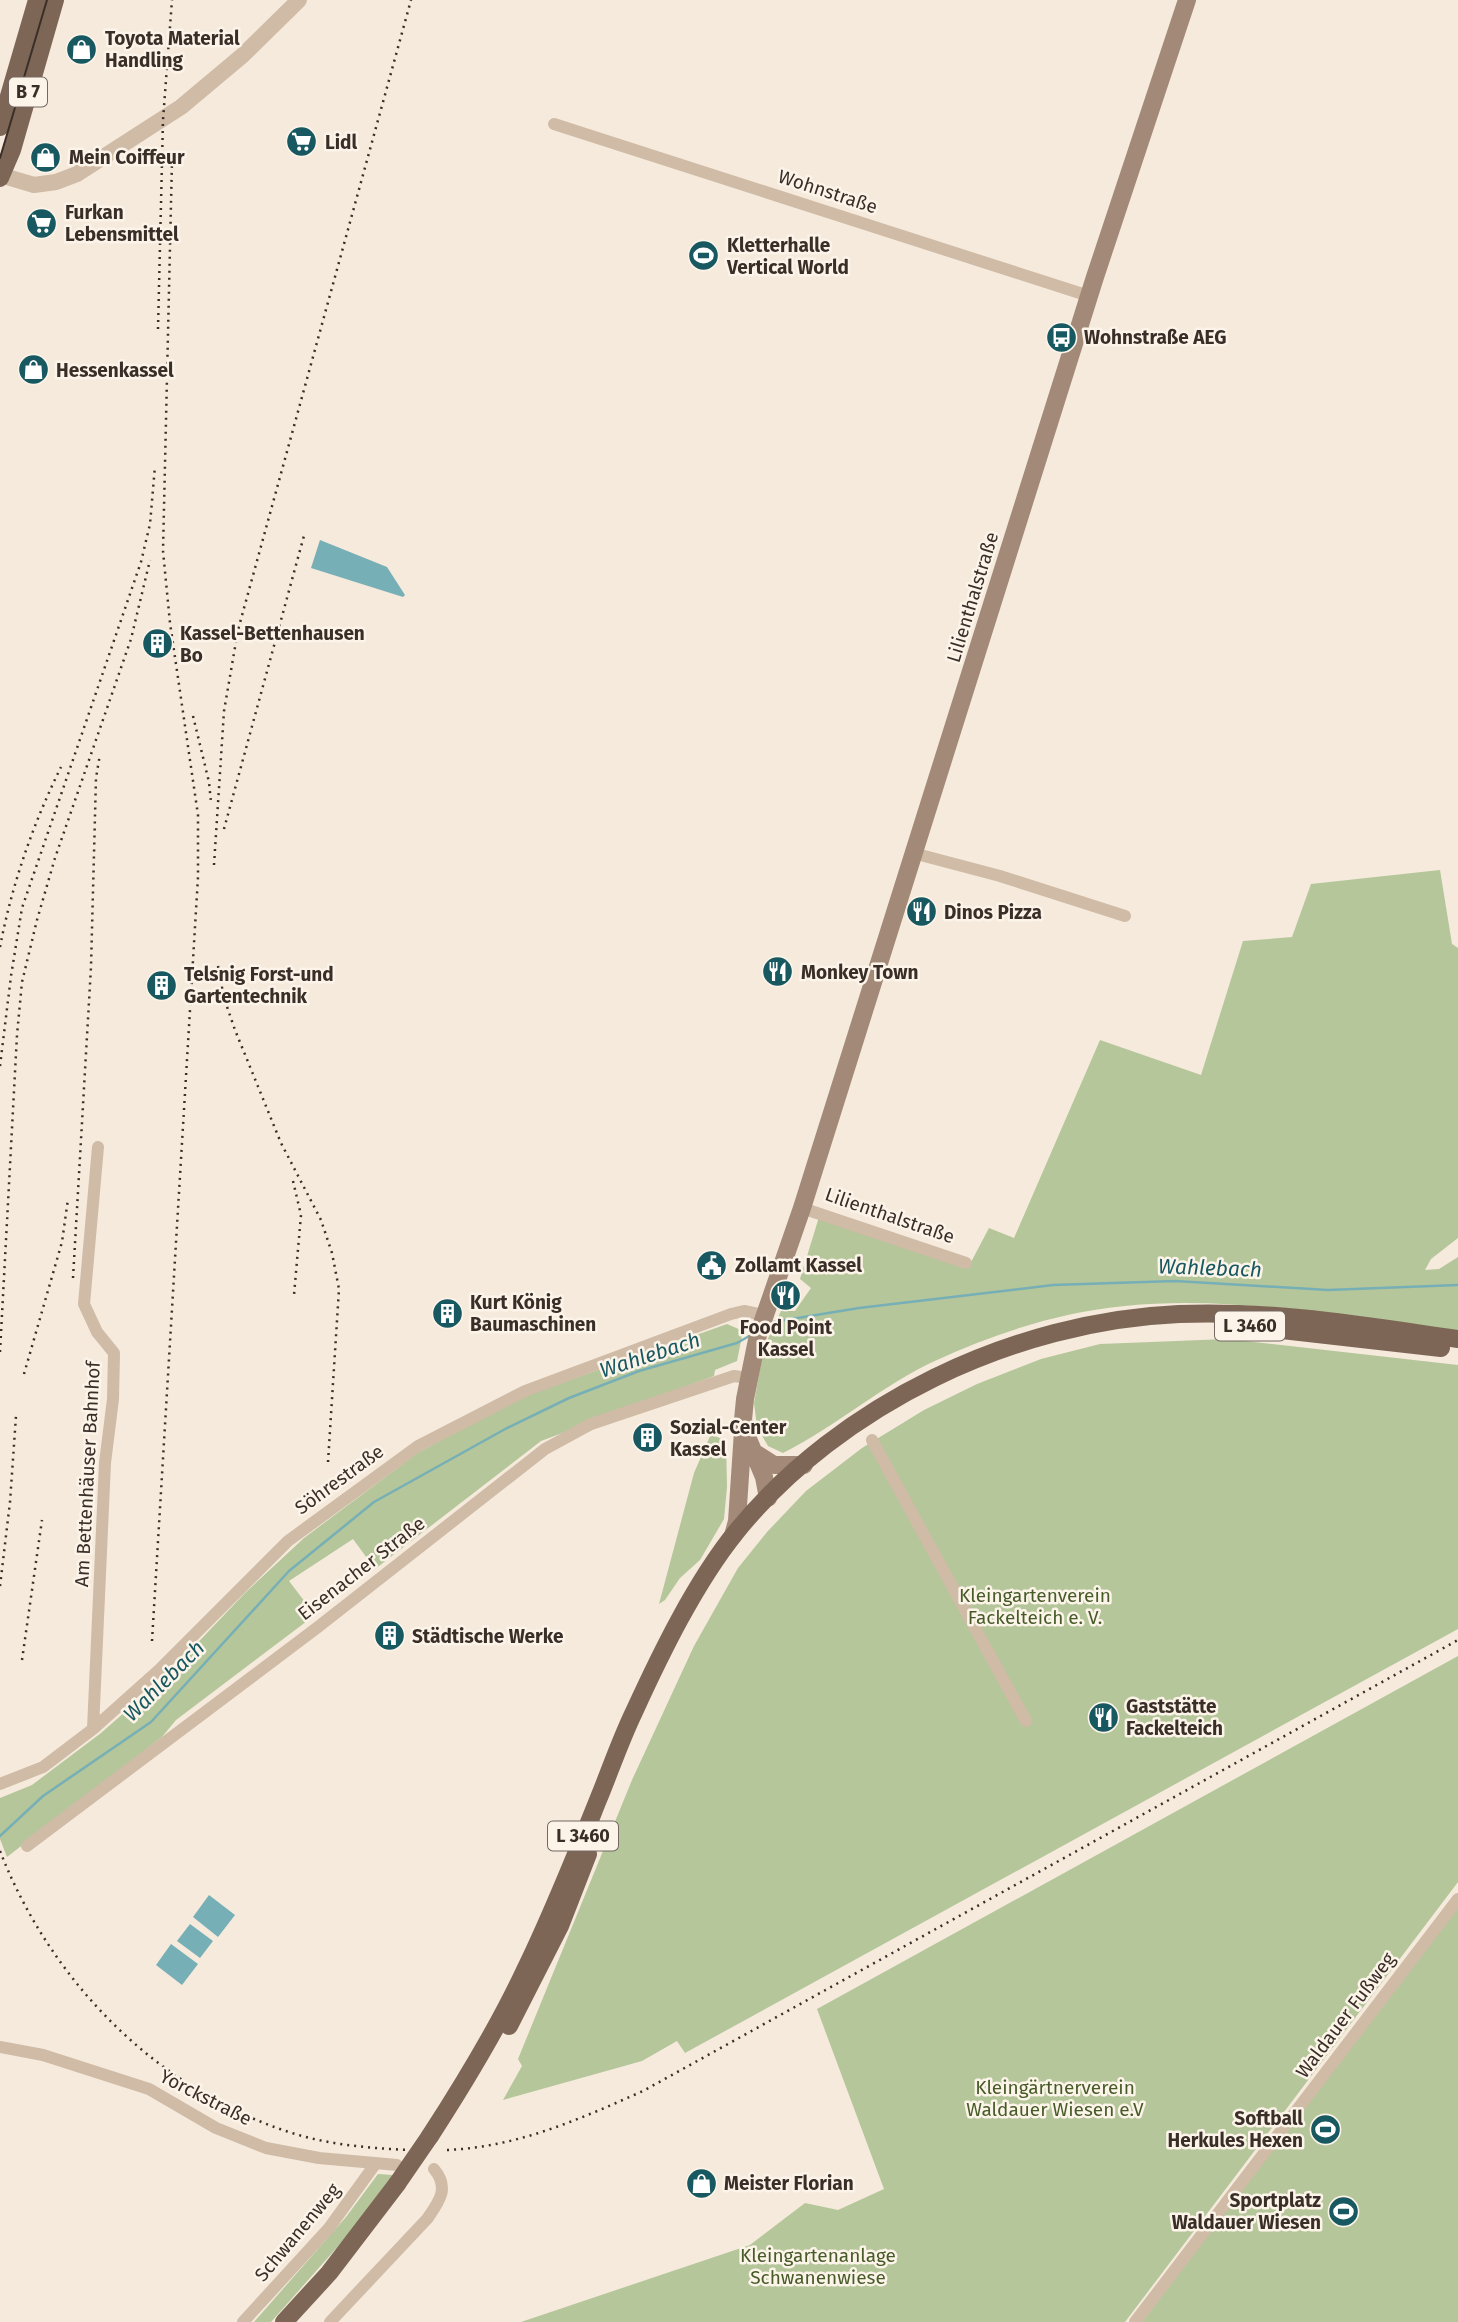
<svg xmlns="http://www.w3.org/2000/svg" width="1458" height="2322" font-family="'Fira Sans',sans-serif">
  <rect width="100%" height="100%" fill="#f5eadc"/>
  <path fill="#b5c69a" d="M1440,870L1452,944L1458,948V1238L1431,1259L1425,1270L1439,1269L1458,1257V1333C1349,1318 1236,1295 1125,1306C1060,1312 996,1333 937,1360C882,1385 837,1426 783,1453L768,1446L757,1427L754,1403L764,1347L781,1311H795L811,1288L800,1279L819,1217L970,1264L989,1228L1014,1238L1100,1040L1201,1075L1243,941L1292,937L1311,884Z
    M727,1324L743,1331L737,1361L715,1370L714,1376L541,1441L375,1569L353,1539L289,1581L315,1615L176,1720L162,1737L7,1857L0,1839V1798L32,1785L101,1733L166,1676L245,1593L304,1538L419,1452L525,1396Z
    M1227,1339L1458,1365V1629L685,2053L677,2041L642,2061L503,2100L522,2066L518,2059L632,1780L694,1646L738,1568L767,1532L806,1491L862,1448L924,1410L977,1384L1041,1359L1100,1344Z
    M711,1434L726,1441L727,1487L724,1519L700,1560L680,1578L665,1600L659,1604L694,1473Z
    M1458,1656V1882L1125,2322H521L750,2245L805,2203L838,2210L884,2189L817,2009Z
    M1458,1904V2322H1142Z
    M378,2174L393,2175L348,2235L271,2322H254L346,2217Z"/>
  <path fill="#77afb6" d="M320,540L387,567L405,595L403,597L311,568Z
    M209,1895L235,1915L218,1937L193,1917Z
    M190,1924L213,1941L200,1958L177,1941Z
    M171,1944L198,1964L182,1985L156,1965Z"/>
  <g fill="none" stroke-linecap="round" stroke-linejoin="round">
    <path stroke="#77afb6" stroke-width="2.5" d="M769,1325L773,1322L859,1308L1053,1285L1175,1281L1328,1290L1458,1285
      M0,1836L43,1796L151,1722L289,1571L374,1502L507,1428L569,1398L639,1371L737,1343L751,1335"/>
    <path stroke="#cfbba6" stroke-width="12" d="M554,124L1089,296
      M913,853L1000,876L1125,916
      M802,1208L966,1263
      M872,1440L1026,1721
      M93,1729L105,1463L113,1399L114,1353L97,1332L84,1304L98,1147
      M0,1784L43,1767L93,1729L159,1670L288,1541L418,1446L525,1391L731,1314L744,1311L764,1315
      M27,1846L318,1627L545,1449L591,1424L734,1376L748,1378
      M0,2047L43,2055L149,2089L216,2128L266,2148L319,2158L397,2165
      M243,2322L329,2228L376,2163
      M330,2322L427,2219C439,2202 450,2188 434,2169
      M1135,2322L1458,1899"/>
    <path stroke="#cfbba6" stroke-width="16" d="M0,175L34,185L56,182L77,174L181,107L243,55L299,0"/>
    <path stroke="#a38977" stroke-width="18" d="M755,1453L774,1465H804
      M768,1498L764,1477L748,1439L743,1420L745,1399L758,1335L802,1208L1095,277L1187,0
      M733,1536L737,1521L743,1431"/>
    <path stroke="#7e6657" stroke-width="18" d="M0,127L37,0
      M0,178L12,150L55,0
      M1256,1327L1441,1348
      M509,2026L560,1926L588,1854
      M430,2136C465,2082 498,2028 525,1970C552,1915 575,1857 598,1800C610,1771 620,1741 634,1712C661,1653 695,1583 736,1532C840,1404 1014,1321 1179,1314C1273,1310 1366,1326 1458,1339
      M284,2322L329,2273L397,2184"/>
    <path stroke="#3a2e28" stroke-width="2" d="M0,158L47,0"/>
    <path stroke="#3a2e28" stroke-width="2.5" stroke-dasharray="2 5" stroke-linecap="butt" d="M158,329L163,120L172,0
      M193,716L209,782L211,802
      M224,829L305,532
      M214,865L224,711L238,630L411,0
      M0,947C12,884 33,824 61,767
      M218,966L224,998L235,1030L281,1143L321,1220L332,1253L339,1289L328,1462
      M0,1066L11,976L22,908L141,562L150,524L155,466
      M293,1181L301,1215L294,1295
      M73,1278L91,967L96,778L100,754
      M0,1352L17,1035L22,982L37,920L55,858L131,639L150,560
      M24,1374L62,1242L68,1199
      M0,1586L10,1502L16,1416
      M152,1641L198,877V815L170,623L163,551L172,160
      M22,1660L42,1520
      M0,1851C51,1982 157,2090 292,2133C330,2145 369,2148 408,2150
      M447,2150C518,2147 580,2119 643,2091L1458,1640"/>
    <path stroke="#7e6657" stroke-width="18" d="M397,2184L430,2136"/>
  </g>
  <defs>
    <symbol id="shop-disc" viewBox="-11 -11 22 22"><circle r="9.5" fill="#185861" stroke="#fcf4e9"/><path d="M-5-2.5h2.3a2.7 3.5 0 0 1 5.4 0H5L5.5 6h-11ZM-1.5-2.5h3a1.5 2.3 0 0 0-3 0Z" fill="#fff"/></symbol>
    <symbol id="supermarket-disc" viewBox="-11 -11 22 22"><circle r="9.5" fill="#185861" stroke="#fcf4e9"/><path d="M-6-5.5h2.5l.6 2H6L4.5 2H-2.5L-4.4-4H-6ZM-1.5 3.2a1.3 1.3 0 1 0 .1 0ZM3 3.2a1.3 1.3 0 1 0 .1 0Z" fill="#fff"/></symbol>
    <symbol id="stadium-disc" viewBox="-11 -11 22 22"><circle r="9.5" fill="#185861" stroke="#fcf4e9"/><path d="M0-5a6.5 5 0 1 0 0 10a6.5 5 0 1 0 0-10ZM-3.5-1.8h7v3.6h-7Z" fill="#fff"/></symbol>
    <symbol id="bus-disc" viewBox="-11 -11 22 22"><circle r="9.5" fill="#185861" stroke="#fcf4e9"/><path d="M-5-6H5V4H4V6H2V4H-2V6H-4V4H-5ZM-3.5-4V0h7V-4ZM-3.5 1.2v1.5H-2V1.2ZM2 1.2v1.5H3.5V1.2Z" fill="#fff"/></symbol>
    <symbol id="building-disc" viewBox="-11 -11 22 22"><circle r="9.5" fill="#185861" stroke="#fcf4e9"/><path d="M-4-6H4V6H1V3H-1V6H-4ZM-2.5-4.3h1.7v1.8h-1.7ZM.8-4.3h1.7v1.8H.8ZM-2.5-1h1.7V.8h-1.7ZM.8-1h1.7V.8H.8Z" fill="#fff"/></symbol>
    <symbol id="restaurant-disc" viewBox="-11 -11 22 22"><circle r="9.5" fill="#185861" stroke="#fcf4e9"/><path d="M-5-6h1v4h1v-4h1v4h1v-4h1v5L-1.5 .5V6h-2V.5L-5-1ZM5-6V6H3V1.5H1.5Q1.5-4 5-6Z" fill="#fff"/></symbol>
    <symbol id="civic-disc" viewBox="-11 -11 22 22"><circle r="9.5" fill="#185861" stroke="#fcf4e9"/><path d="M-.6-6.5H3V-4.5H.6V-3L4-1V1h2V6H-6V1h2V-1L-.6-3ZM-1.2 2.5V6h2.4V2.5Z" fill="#fff"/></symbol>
  </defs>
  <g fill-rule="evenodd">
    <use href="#shop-disc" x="64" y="32" width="35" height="35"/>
    <use href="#supermarket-disc" x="284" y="124" width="35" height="35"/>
    <use href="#shop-disc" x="28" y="140" width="35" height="35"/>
    <use href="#supermarket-disc" x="24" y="206" width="35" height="35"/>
    <use href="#stadium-disc" x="686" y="238" width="35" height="35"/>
    <use href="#bus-disc" x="1044" y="320" width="35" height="35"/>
    <use href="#shop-disc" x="16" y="352" width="35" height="35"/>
    <use href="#building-disc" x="140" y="626" width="35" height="35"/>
    <use href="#restaurant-disc" x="904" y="894" width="35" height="35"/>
    <use href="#restaurant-disc" x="760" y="954" width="35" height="35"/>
    <use href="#building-disc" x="144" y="968" width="35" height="35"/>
    <use href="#civic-disc" x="694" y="1248" width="35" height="35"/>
    <use href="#restaurant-disc" x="768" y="1278" width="35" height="35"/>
    <use href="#building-disc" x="430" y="1296" width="35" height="35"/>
    <use href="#building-disc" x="630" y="1420" width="35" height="35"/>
    <use href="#building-disc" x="372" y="1618" width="35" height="35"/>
    <use href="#restaurant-disc" x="1086" y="1700" width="35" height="35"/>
    <use href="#stadium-disc" x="1308" y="2112" width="35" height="35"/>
    <use href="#shop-disc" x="684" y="2166" width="35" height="35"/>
    <use href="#stadium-disc" x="1326" y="2194" width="35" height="35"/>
  </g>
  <g text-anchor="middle" stroke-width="5" stroke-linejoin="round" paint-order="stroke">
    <g fill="#fcf4e9" stroke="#746962" stroke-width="2">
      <rect x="9" y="77.5" width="38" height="29" rx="5"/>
      <rect x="1215" y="1311.5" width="70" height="29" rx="5"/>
      <rect x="548" y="1821.5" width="70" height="29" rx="5"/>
    </g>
    <g font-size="18" font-weight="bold" fill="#3a2e28">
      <text x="28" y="98">B 7</text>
      <text x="1250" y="1332">L 3460</text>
      <text x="583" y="1842">L 3460</text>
    </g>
    <g font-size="19" font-weight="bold" fill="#3a2e28" stroke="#fcf4e9" text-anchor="start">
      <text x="105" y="45">Toyota Material<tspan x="105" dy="22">Handling</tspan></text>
      <text x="325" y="149">Lidl</text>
      <text x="69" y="164">Mein Coiffeur</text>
      <text x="65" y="219">Furkan<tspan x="65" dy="22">Lebensmittel</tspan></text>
      <text x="727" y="252">Kletterhalle<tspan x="727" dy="22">Vertical World</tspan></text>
      <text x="1084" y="344">Wohnstraße AEG</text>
      <text x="56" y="377">Hessenkassel</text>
      <text x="180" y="640">Kassel-Bettenhausen<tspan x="180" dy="22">Bo</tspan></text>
      <text x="944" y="919">Dinos Pizza</text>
      <text x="801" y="979">Monkey Town</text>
      <text x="184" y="981">Telsnig Forst-und<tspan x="184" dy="22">Gartentechnik</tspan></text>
      <text x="735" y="1272">Zollamt Kassel</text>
      <text x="470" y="1309">Kurt König<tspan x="470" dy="22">Baumaschinen</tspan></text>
      <text x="786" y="1334" text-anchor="middle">Food Point<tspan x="786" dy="22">Kassel</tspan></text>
      <text x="670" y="1434">Sozial-Center<tspan x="670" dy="22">Kassel</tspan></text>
      <text x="412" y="1643">Städtische Werke</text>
      <text x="1126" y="1713">Gaststätte<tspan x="1126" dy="22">Fackelteich</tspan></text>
      <text x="1303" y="2125" text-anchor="end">Softball<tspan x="1303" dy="22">Herkules Hexen</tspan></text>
      <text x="724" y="2190">Meister Florian</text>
      <text x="1321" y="2207" text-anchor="end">Sportplatz<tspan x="1321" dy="22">Waldauer Wiesen</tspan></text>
    </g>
    <g font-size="19" fill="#3a2e28" stroke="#fcf4e9">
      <text transform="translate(828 191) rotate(18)" y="7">Wohnstraße</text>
      <text transform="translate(972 597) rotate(-73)" y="7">Lilienthalstraße</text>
      <text transform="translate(890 1215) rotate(19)" y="7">Lilienthalstraße</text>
      <text transform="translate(87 1474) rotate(-87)" y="7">Am Bettenhäuser Bahnhof</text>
      <text transform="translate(339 1479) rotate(-36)" y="7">Söhrestraße</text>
      <text transform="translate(361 1568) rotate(-38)" y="7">Eisenacher Straße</text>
      <text transform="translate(1345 2015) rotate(-53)" y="7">Waldauer Fußweg</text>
      <text transform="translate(206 2097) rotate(27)" y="7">Yorckstraße</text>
      <text transform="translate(297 2232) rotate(-50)" y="7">Schwanenweg</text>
    </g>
    <g font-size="19" fill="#465b28" stroke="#fcf4e9">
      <text x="1035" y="1602">Kleingartenverein<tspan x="1035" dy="22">Fackelteich e. V.</tspan></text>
      <text x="1055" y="2094">Kleingärtnerverein<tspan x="1055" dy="22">Waldauer Wiesen e.V</tspan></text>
      <text x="818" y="2262">Kleingartenanlage<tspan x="818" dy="22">Schwanenwiese</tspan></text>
    </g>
    <g font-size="21" font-style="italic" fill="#185861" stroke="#fcf4e9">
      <text transform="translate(1210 1268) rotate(2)" y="7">Wahlebach</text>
      <text transform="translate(650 1355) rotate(-18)" y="7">Wahlebach</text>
      <text transform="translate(164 1681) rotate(-45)" y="7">Wahlebach</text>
    </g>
  </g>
</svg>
